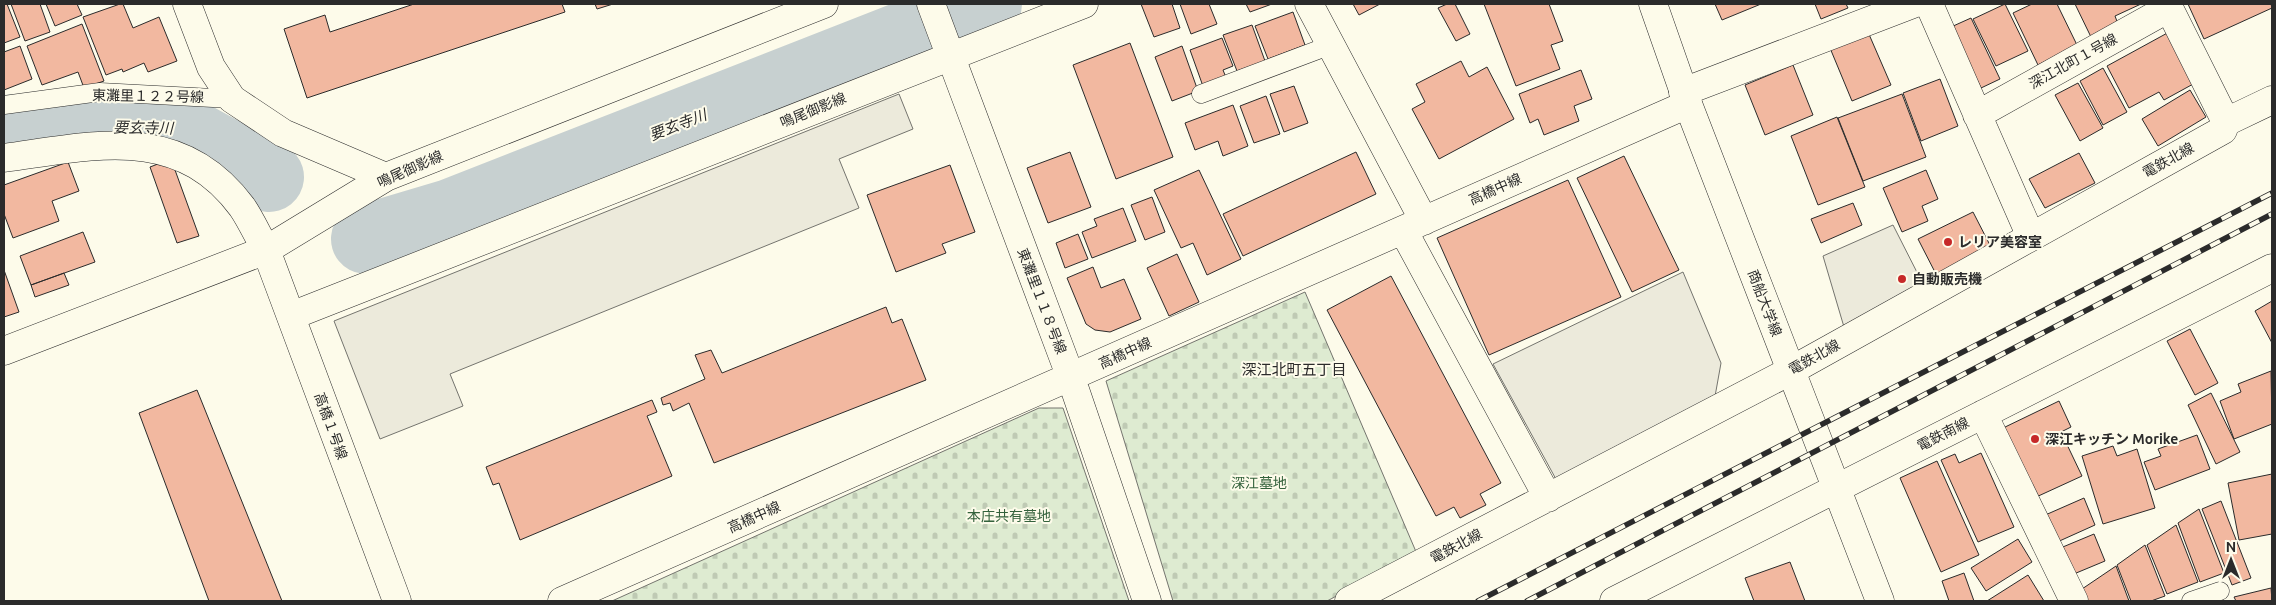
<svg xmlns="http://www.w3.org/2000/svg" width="2276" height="605" font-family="Ubuntu,'Noto Sans JP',sans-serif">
  <defs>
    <pattern id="cemetery-stones" width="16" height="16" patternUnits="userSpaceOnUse" patternTransform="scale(1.25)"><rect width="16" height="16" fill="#deebd1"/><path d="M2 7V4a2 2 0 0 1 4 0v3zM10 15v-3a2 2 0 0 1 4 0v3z" fill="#bfcab4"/></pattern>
  </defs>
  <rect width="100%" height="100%" fill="#fdfbea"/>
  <path fill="url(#cemetery-stones)" stroke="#74746e" d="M1305,292L1417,554L1327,601H1173L1106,381Z
    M1039,408H1063L1129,601H612Z"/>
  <path fill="#eceadb" stroke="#74746e" d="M899,94L913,129L839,159L859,208L450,374L463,406L380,439L334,321Z
    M1893,225L1925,288L1844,327L1823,256Z
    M1683,272L1721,363L1714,402L1557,481L1493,364Z"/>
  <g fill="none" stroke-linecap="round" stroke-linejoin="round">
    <path stroke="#c7d0d0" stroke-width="70" d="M4,130L106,125L175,126L269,177
      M366,239L450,214L987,4"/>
  </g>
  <path fill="#f2b8a0" stroke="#2b2b2b" d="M4,4H7L20,37L4,43Z
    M11,4H40L50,32L25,41Z
    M46,4H77L82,15L55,26Z
    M120,4H123L133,28L159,17L177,61L148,72L144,63L123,72L122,69L106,75L83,17Z
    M414,4H562L565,12L307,98L284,29L325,15L330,32Z
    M595,4H613L597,9Z
    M1141,4H1172L1180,28L1154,37Z
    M1180,4H1209L1217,24L1191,34Z
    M1246,4H1272L1250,12Z
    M1353,4H1380L1359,15Z
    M1447,4H1455L1470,34L1456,41L1438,8Z
    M1484,4H1549L1563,41L1551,45L1560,69L1516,86Z
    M1715,4H1761L1722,20Z
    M1815,4H1846L1848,8L1821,19Z
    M2005,4L2028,51L1996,66L1973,19Z
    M2032,4H2057L2077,45L2038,65L2013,13Z
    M2075,4H2141L2115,16L2118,24L2091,37Z
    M2188,4H2271L2272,8L2204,39Z
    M1293,12L1305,45L1268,59L1255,26Z
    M1971,18L2000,79L1981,88L1951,27Z
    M82,24L104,81L84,88L78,72L42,85L27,46Z
    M1252,25L1265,61L1237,71L1223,35Z
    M2171,31L2195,83L2164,100L2159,92L2129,108L2107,66Z
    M1868,32L1891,85L1852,101L1830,48Z
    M1222,38L1233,66L1223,70L1227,80L1204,89L1190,50Z
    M1130,43L1173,157L1116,179L1073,65Z
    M20,46L32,79L4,90V52Z
    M1182,46L1198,91L1172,101L1155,57Z
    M1461,61L1469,77L1487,67L1514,119L1439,159L1412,109L1425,102L1416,84Z
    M1793,65L1813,115L1765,135L1745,85Z
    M2103,68L2127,112L2103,125L2080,81Z
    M1581,70L1592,99L1574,106L1579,121L1544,135L1538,119L1530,123L1519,94Z
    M1940,79L1958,126L1921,141L1903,93Z
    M2078,83L2103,128L2080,141L2055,95Z
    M1294,86L1308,123L1284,132L1270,94Z
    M2190,90L2206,117L2158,146L2142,119Z
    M1902,94L1926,157L1863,181L1838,118Z
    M1266,96L1280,134L1254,143L1240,106Z
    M1233,105L1248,146L1223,156L1218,141L1195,150L1185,123Z
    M1837,117L1865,187L1818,205L1791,136Z
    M1070,152L1091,207L1048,223L1027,168Z
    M1356,152L1376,194L1243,256L1223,214Z
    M2079,153L2095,183L2045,208L2029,179Z
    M1624,156L1679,270L1632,292L1577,178Z
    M171,159L199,236L177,243L150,167Z
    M68,162L79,191L52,201L59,221L13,238L4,214V185Z
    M950,165L975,232L942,244L946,253L896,272L867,195Z
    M1199,170L1241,259L1207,275L1193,243L1181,248L1154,190Z
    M1926,170L1938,199L1922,206L1928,221L1902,232L1883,188Z
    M1568,180L1621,297L1489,355L1437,238Z
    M1152,197L1165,232L1145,240L1131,205Z
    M1853,203L1862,225L1821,243L1811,219Z
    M1123,208L1136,241L1092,258L1082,232L1097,226L1094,219Z
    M1973,212L1993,251L1938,278L1918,239Z
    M83,232L95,262L31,285L20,256Z
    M1078,234L1088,259L1065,268L1056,243Z
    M1177,254L1199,302L1169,316L1147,268Z
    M1093,267L1101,288L1124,279L1141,319L1110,332L1095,330L1086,324L1067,278Z
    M4,270L19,312L4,317Z
    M64,273L69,285L35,297L31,285Z
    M1391,276L1501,483L1480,494L1486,505L1460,518L1454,507L1436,516L1327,310Z
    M2272,301V343L2255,311Z
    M886,307L892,323L902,319L926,380L714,463L689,403L673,411L670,403L663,405L661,398L705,379L695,355L711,350L722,373Z
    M2190,329L2218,383L2195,395L2167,341Z
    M2271,371L2272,424L2234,439L2220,401L2241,392L2238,384Z
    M197,390L282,601H209L139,413Z
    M2211,393L2240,452L2216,464L2188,405Z
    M652,400L657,412L647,416L672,476L520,540L499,483L493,485L486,467Z
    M2059,401L2071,427L2061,432L2082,476L2034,498L2001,429Z
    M2197,435L2210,469L2155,490L2144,462L2161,456L2158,449Z
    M2113,446L2117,456L2137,449L2155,508L2103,524L2082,456Z
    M1981,453L2014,527L1978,542L1941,460L1955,454L1959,463Z
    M1937,461L1979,555L1941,572L1900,478Z
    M2272,474V534L2239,540L2228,483Z
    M2084,498L2095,525L2055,543L2043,516Z
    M2221,501L2251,578L2232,585L2202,509Z
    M2199,509L2224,573L2200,582L2178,523Z
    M2176,525L2198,582L2167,594L2147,545Z
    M2094,534L2105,561L2069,576L2058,549Z
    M2018,539L2032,562L1986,591L1971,568Z
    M2145,545L2165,596L2151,601H2131L2117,565Z
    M1790,562L1805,601H1754L1745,578Z
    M2116,566L2129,601H2086L2082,589Z
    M1964,573L1974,601H1949L1942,581Z
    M2028,575L2044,601H1987Z
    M2271,588L2272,601H2236L2234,597Z"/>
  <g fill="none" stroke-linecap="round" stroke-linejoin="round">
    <defs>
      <path id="lane" d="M1201,94L1331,45
        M4,105L100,92L232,99
        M2191,601L2220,591"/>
      <path id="street" d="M931,4L1071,378L1147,601
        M1309,4L1424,221
        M1929,4L2031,237
        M2167,4L2226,122
        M1683,92L1913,4
        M1977,115L2169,8
        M4,158C93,146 179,122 242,207C251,220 258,236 266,250L397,601
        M1403,230L1548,498
        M291,316L1084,4
        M1983,414L2074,601
        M562,601L1688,104
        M1349,601L1792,370L2223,130L2226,122L2272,100
        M1614,601L2272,268"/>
      <path id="secondary" d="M187,4L211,67L232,99L283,133L386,177
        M1653,4L1688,104L1880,601
        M4,351L266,250L386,177L824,4"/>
    </defs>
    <use href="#lane" stroke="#2b2b2b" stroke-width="19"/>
    <use href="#street" stroke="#2b2b2b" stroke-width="29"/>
    <use href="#secondary" stroke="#2b2b2b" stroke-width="29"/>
    <use href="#lane" stroke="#fdfbea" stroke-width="18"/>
    <use href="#street" stroke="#fdfbea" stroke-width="28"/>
    <use href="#secondary" stroke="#fdfbea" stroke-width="28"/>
    <defs>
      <path id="rail" d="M1478,601L2272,193
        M1527,601L2272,214"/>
    </defs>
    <use href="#rail" stroke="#2b2b2b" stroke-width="5.5"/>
    <use href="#rail" stroke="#fdfbea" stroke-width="4" stroke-dasharray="11" stroke-linecap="butt"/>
  </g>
  <g fill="#c62828" stroke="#fdfbea" stroke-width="2">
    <circle cx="1948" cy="242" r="5"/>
    <circle cx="1902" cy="279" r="5"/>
    <circle cx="2035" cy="439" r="5"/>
  </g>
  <g text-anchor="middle" stroke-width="4" stroke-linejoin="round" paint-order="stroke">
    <g font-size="14" fill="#2b2b2b" stroke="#fdfbea">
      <text transform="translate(2073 61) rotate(-29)" y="5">深江北町１号線</text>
      <text transform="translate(148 96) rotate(1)" y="5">東灘里１２２号線</text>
      <text transform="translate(813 110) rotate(-22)" y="5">鳴尾御影線</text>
      <text transform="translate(2168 160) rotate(-29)" y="5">電鉄北線</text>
      <text transform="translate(410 169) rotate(-24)" y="5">鳴尾御影線</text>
      <text transform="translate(1495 189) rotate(-24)" y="5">高橋中線</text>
      <text transform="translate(1042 301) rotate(69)" y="5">東灘里１１８号線</text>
      <text transform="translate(1765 303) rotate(69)" y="5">商船大学線</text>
      <text transform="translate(1125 353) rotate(-24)" y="5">高橋中線</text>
      <text transform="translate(1814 357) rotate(-29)" y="5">電鉄北線</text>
      <text transform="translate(331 426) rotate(70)" y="5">高橋１号線</text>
      <text transform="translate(1943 434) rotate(-27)" y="5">電鉄南線</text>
      <text transform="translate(754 517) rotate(-24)" y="5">高橋中線</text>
      <text transform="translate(1456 546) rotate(-28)" y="5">電鉄北線</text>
    </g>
    <g font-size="14" font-weight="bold" fill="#2b2b2b" stroke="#fdfbea" text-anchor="start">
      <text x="1958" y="247">レリア美容室</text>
      <text x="1912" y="284">自動販売機</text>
      <text x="2045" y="444">深江キッチン Morike</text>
    </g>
    <g font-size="14" fill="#34623c" stroke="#fdfbea">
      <text x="1259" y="488">深江墓地</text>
      <text x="1009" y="521">本庄共有墓地</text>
    </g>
    <g font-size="15" font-style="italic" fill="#2b2b2b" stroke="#fdfbea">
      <text transform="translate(678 125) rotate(-21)" y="5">要玄寺川</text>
      <text transform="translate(143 128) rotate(1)" y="5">要玄寺川</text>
    </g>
    <g font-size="15" fill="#2b2b2b" stroke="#fdfbea">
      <text x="1294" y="375">深江北町五丁目</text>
    </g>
  </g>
  <rect width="2276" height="605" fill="none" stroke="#2b2b2b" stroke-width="10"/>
  <g transform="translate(2231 560)" stroke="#fdfbea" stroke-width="4" paint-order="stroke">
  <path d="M0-4L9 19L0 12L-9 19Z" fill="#2b2b2b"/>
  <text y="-8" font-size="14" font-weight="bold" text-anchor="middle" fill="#2b2b2b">N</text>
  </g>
</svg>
